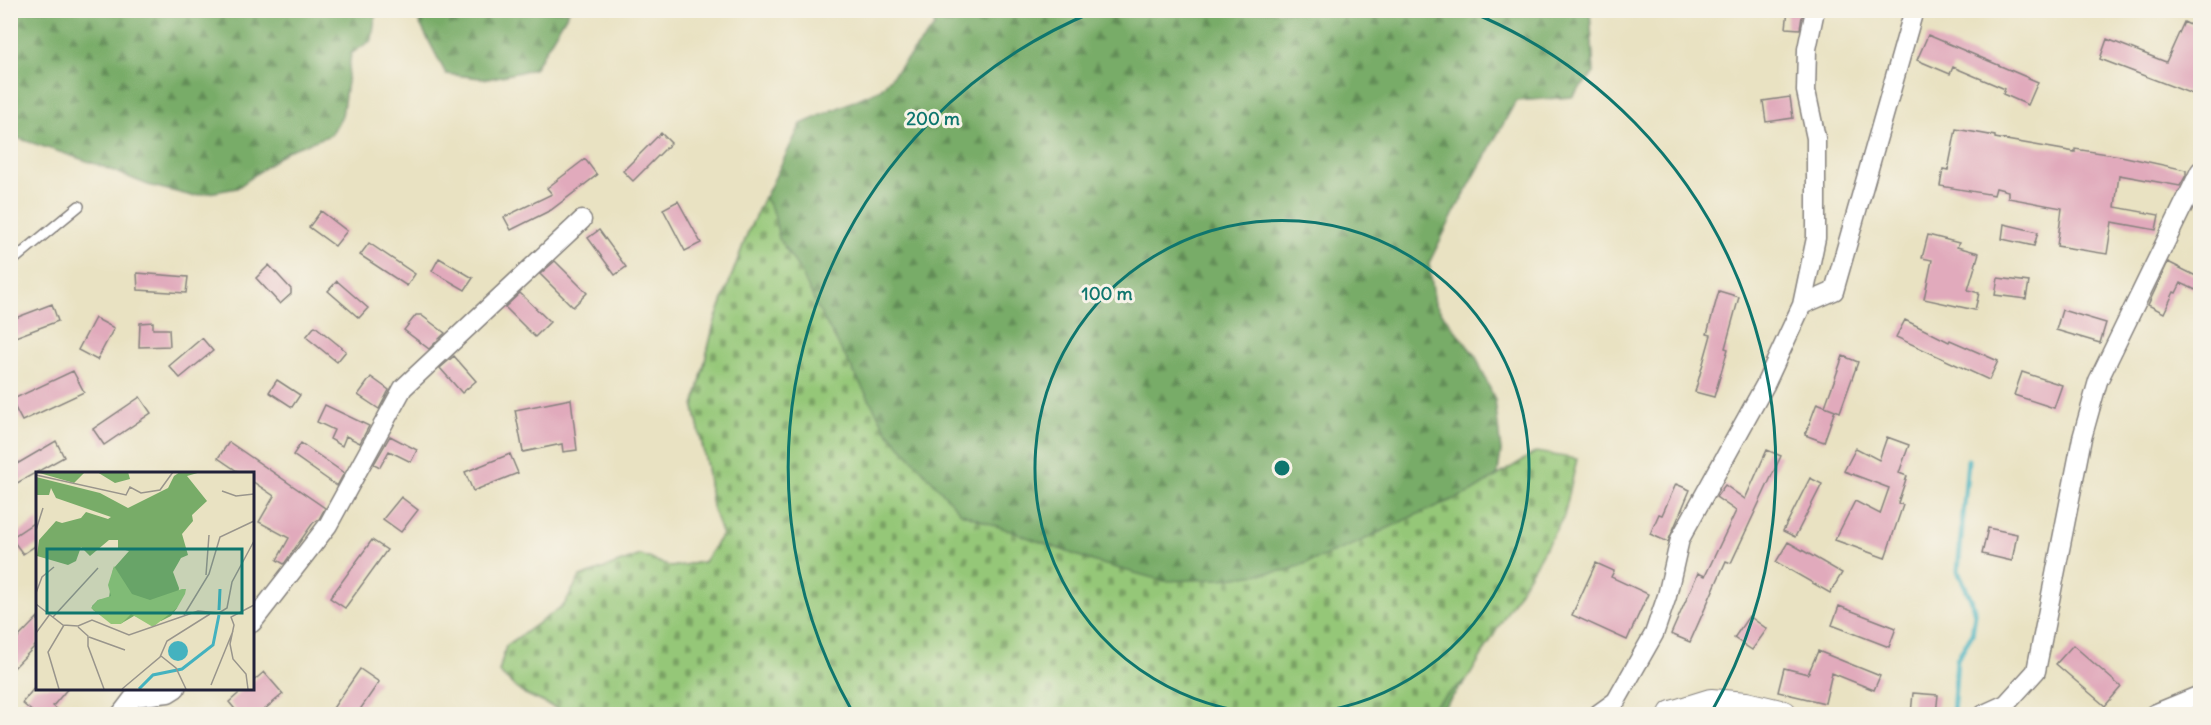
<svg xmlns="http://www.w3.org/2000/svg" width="2211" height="725" font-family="Delius,sans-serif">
  <defs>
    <pattern id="forest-firs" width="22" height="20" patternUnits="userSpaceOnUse" patternTransform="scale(1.5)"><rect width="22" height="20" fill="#78ac68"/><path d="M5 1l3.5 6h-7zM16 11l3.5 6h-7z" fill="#628c57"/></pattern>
    <pattern id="cemetery-stones" width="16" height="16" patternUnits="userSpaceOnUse" patternTransform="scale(1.5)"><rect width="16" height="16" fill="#95c778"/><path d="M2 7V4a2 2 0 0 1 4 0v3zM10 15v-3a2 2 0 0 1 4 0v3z" fill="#79a164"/></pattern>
  </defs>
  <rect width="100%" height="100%" fill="#f7f3e8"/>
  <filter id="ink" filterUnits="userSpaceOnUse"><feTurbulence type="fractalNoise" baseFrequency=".0167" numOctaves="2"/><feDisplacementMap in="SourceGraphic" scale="12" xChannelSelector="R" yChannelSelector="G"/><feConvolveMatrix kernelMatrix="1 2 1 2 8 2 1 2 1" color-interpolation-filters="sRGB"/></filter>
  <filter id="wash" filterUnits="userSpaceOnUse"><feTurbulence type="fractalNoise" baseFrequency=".008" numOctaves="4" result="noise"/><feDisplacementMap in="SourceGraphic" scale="24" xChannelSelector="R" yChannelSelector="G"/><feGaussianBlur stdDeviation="1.35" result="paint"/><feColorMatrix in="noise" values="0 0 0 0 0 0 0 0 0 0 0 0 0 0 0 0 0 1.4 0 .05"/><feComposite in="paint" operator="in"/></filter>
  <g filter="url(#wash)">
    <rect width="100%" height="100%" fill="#e9e2c2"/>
    <path fill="url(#forest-firs)" stroke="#4d6752" stroke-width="1.5" d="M11,10H376V11L372,40L351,54L342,116L331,135L287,151L237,188L192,196L148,185L96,164L11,136Z
      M411,11H569L534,69L488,79L446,74L418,20Z
      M931,11H1590L1594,73L1572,97L1516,101L1454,213L1429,263L1435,304L1476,357L1495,400L1501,451L1469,677L1438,714H568L521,692L499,672L506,646L564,605L580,577L641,555L671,567L704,562L722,535L712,506L707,467L694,407L714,324L748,232L801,124L881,89L935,26Z"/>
    <path fill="url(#cemetery-stones)" stroke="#5c745a" stroke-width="1.5" d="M764,197L774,213L779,239L801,272L817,307L887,431L961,513L1095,562L1164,581L1221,579L1289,570L1355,544L1411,517L1471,492L1536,452L1577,459L1564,516L1469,677L1423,714H569L521,692L499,672L506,646L564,605L580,577L641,555L671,567L704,562L722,535L712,506L707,467L694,407L714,324L748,232Z"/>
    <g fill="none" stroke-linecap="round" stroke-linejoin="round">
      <path stroke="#44b2bf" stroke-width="5" d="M1953,714L1957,659L1972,634L1975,614L1971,599L1958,571L1968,460"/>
    </g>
    <g id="blocks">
      <path fill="#e1aabc" d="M1788,10H1803L1800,29L1786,28Z
        M2184,22L2200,30V97L2100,59L2107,39L2166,62Z
        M1928,35L2038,82L2028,105L2003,94L2005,89L1953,67L1950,74L1917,60Z
        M1790,97L1793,118L1766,122L1763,101Z
        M1956,129L1995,136V138L2075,152V149L2121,156L2186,170V175L2180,186L2119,175L2115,207L2159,215L2156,230L2112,222L2107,254L2057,246L2062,208L2008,198V191L1996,188L1994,195L1940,186L1943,169L1948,170Z
        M661,133L671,143L633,181L623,171Z
        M585,159L597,175L551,210L511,230L504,217L552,194L547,188Z
        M678,201L701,243L685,251L663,209Z
        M321,211L347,231L335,246L309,227Z
        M2004,224L2038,232L2034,246L2002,239Z
        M599,230L626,267L615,275L588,238Z
        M1928,235L1959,243L1957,247L1979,253L1968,290L1979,293L1975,310L1924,299L1932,260L1922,258Z
        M369,243L415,274L407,286L360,255Z
        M439,258L473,278L465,290L432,271Z
        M555,261L587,293L573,307L540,274Z
        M2168,262L2200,278V292L2181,283L2176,293L2174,292L2164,313L2148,305Z
        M269,265L291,289V294L280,304L256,278Z
        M137,273L188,277L186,293L138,290Z
        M1998,278L2029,282L2026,299L1995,295Z
        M337,281L368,308L359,318L328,291Z
        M1719,291L1739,297L1725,348L1728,349L1714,397L1695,392L1711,335L1707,334Z
        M520,293L550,322L535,337L505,307Z
        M52,304L58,321L10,339V320Z
        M2062,310L2106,323L2100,343L2056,330Z
        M416,315H421L445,333L429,349L404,330Z
        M95,318L114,328L97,360L78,350Z
        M1905,320L1949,342L1950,340L1998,361L1989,380L1896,337Z
        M153,322V329H169L170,346L139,347L140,323Z
        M315,326L346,351L337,362L306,337Z
        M202,338L213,351L180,378L169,366Z
        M454,356L476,381L462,393L440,368Z
        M1843,356L1858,362L1840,412L1825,406Z
        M73,371L84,392L22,421L11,400Z
        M2022,372L2062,385L2054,408L2014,395Z
        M371,377L389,390L379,409L358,395Z
        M277,380L300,395L292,407L269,392Z
        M140,397L151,413L104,445L93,429Z
        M571,399L577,450L563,452L562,444L523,452L515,410Z
        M1817,403L1835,410L1824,442L1805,435Z
        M325,405L369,426L360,443L346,436L342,446L330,439L334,430L317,422Z
        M390,436L417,450L411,462L389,451L380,467L374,464Z
        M1887,437L1909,445L1899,473L1907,476L1898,503L1903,505L1885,558L1835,540L1855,501L1880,514L1889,488L1844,471L1856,448L1879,460Z
        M56,441L64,457L10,487V468Z
        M229,442L325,508L319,519L313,523L284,564L277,560L289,538L259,522L274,496L252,481V473H240L218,458Z
        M301,443L344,473L337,486L293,455Z
        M1767,450L1781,456L1731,563L1726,561L1690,642L1671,634L1698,573L1705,576L1736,511L1716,497L1725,485L1745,499Z
        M510,454L518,473L473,491L465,472Z
        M1810,478L1822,484L1795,537L1783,531Z
        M1676,484L1690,490L1668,542L1650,534L1659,514L1662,515Z
        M401,497L418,510L401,532L383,519Z
        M38,520V544L23,554L11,538Z
        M1988,528L2017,534L2012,561L1982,554Z
        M372,540L387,550L345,608L330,598Z
        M1788,542L1842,573L1830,593L1776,562Z
        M1596,563L1614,571L1611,577L1648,594L1627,640L1572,615Z
        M1839,606L1896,628L1889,647L1832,625Z
        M1749,616L1767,629L1752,650L1734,638Z
        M38,617V643L10,672V646Z
        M2073,645L2121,687L2105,706L2056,664Z
        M1818,651L1880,676L1874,690L1832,673L1825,703L1778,692L1784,668L1808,674Z
        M360,669L379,682L357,714H329Z
        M264,672L283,694L259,714H239L229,702L246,687H252V682Z
        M35,687H69L53,706L63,714H35L22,703Z
        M1913,693L1938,695L1936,714H1911Z"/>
    </g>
  </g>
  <g filter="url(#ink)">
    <use href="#blocks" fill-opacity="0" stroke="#86827e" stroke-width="1.5"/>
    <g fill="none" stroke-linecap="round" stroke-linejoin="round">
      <defs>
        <path id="lane" d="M10,263L79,206"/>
        <path id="street" d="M1802,305L1816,238V138L1806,91L1807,49L1815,10
          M252,623L328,525L403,388L582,220
          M121,714L134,697L168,693L176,688
          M1598,714L1616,701L1654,634L1667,596L1680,539L1765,385L1802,305L1834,291L1914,10
          M1984,714L2006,704L2036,671L2082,438L2098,381L2200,171
          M2154,714L2200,695"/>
        <path id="secondary" d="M1672,714L1711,702L1746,705L1784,714"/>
      </defs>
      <use href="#lane" stroke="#86827e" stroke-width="12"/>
      <use href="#street" stroke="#86827e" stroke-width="21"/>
      <use href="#secondary" stroke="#86827e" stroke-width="28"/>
      <use href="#lane" stroke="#fff" stroke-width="9"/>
      <use href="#street" stroke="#fff" stroke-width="18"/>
      <use href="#secondary" stroke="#fff" stroke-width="26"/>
    </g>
  </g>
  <g fill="none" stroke="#0f766e" stroke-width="3">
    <path d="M1265 714A247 247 0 1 1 1299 714"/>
    <path d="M852 711A494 494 0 0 1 1093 12M1471 12A494 494 0 0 1 1712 711"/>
  </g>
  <g transform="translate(36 472)">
    <rect width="218" height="218" fill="#e9e2c2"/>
    <path d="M0,0H49L38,11ZM61,0H92L94,7L79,11ZM144,0H165L151,4L171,29L156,43L157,49L146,62L152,83L145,86L137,100L143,116L141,136L135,144L125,149L98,144L86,151L72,148L57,138L56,134L62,128L73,126L77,97L93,79L82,76V68H73L54,84L45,75L40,89L32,93L1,84L3,68L20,49L26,51L45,46L50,40L72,47L75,45L20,26L15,16L13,23H0V5L64,21L92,36L132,16L138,4Z" fill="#78ac68"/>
    <path d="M78,94L96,122L114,128L146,117H150L149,122L141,136L117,155L95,142L85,152H75L55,136L62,128L75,124L72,113Z" fill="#95c778"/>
    <path d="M132 179a10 10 0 1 1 20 0a10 10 0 1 1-20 0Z" fill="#44b2bf"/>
    <path fill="none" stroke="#44b2bf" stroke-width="3" d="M183,138L184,117M103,217L117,203L146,197L177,173L183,143"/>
    <path fill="none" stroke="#99958c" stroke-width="1.5" d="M0,3L90,23L94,15L105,21L124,18L137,0M186,19L200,24L218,22M0,58L7,36M170,103L173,63M0,121L6,105L18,95M0,132L27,153L42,154L56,148L93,163L162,139L183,141L191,136L196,110L218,69M148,143L173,102L184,65L218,49M17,145L62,96M42,155L52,164V174L68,217M0,161L14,142M53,165L89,178M125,184L140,196L150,217M175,213L197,159M23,217L12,180L28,153M86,217L124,185L131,169L174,142M212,217L210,202L197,187L194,172L198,153L195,145L218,133"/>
    <path fill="#0f766e" fill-opacity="0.15" stroke="#0f766e" stroke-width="3" d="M11,77H206V141H11Z"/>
    <rect width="218" height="218" fill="none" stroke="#22223b" stroke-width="3"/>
  </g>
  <circle cx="1282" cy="468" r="9" fill="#0f766e" stroke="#f7f3e8" stroke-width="3"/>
  <g font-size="18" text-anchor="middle" font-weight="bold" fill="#0f766e" stroke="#f7f3e8" stroke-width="6" stroke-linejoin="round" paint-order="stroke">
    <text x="933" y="125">200 m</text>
    <text x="1107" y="300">100 m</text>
  </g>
  <rect width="2211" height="725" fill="none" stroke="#f7f3e8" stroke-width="36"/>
</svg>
